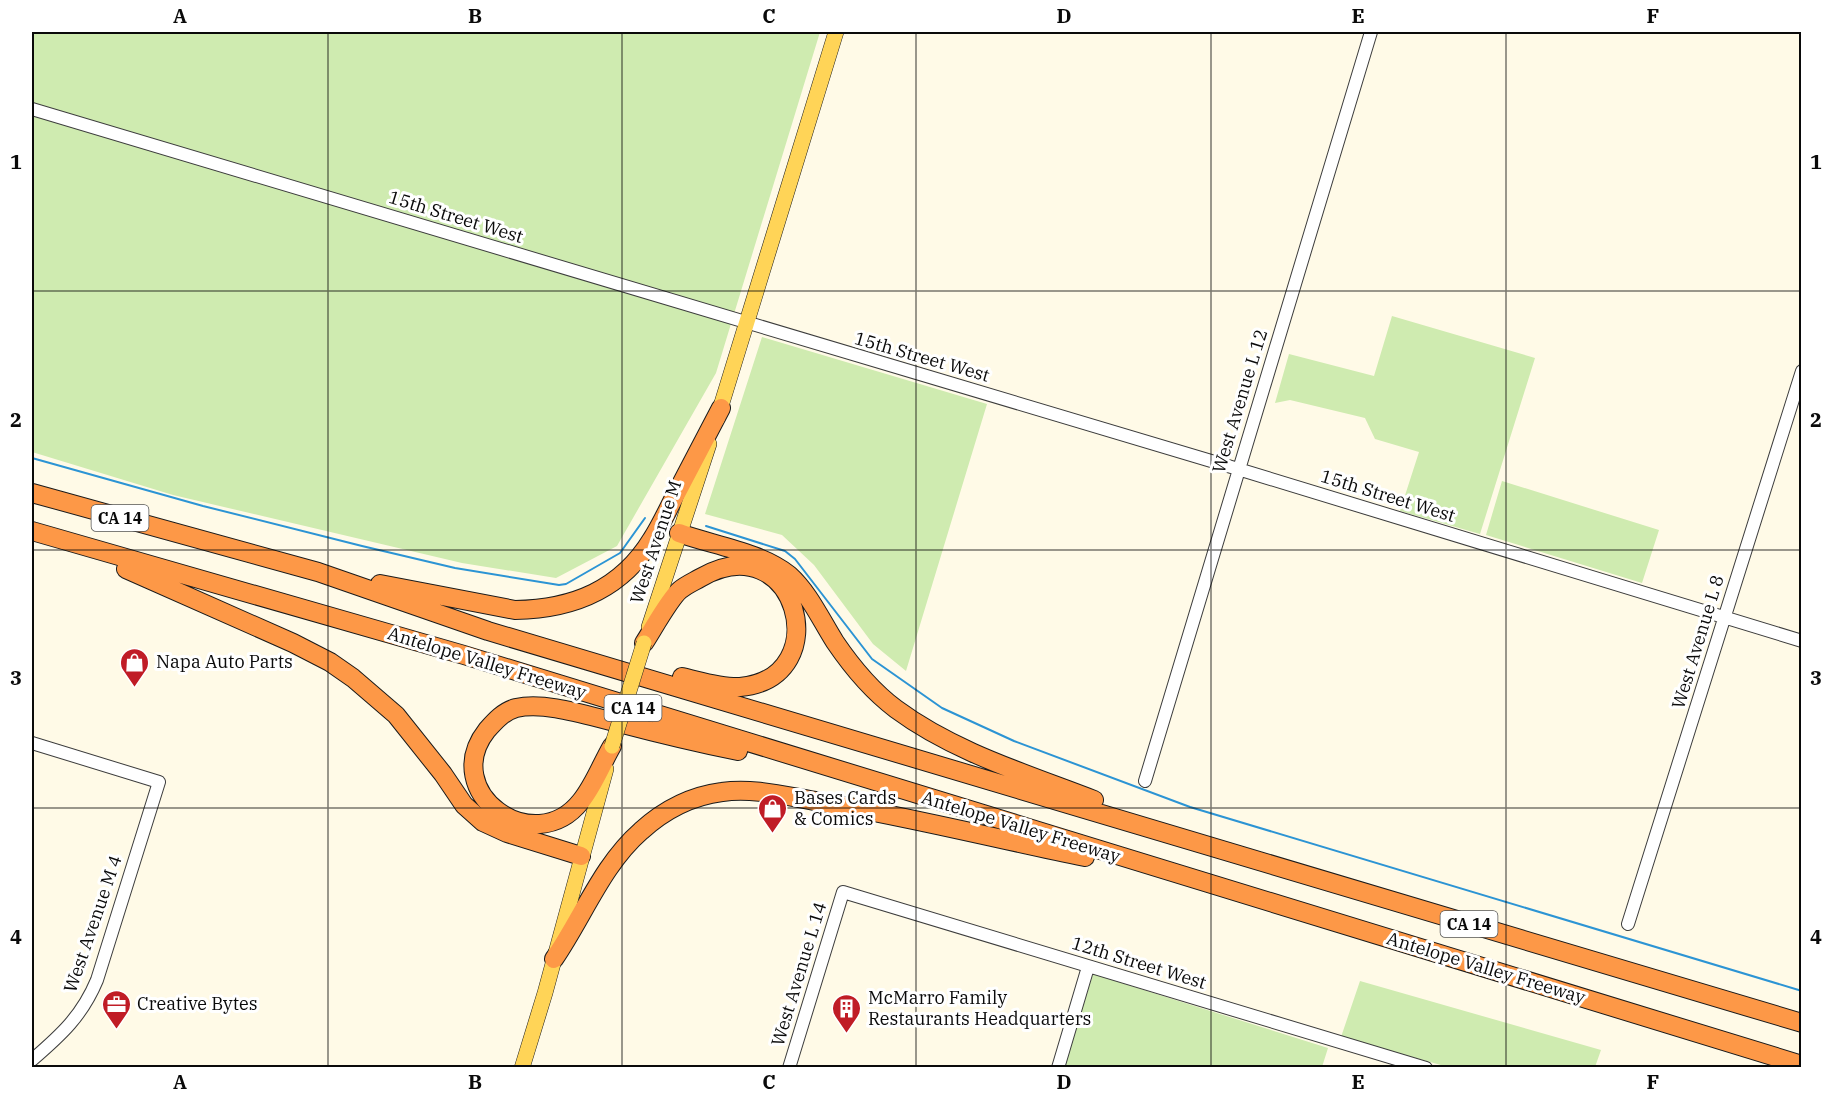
<svg xmlns="http://www.w3.org/2000/svg" width="1833" height="1099" font-family="'IBM Plex Serif',serif">
  <rect width="100%" height="100%" fill="#fffae7"/>
  <path fill="#cfebb0" d="M32,32H820L716,373L617,546L556,578L462,563L173,495L32,452Z
    M1392,316L1535,358L1480,534L1400,511L1419,452L1375,439L1365,418L1290,400L1275,403L1289,354L1374,376Z
    M762,337L987,404L906,671L873,644L814,565L782,535L705,514Z
    M1502,481L1659,530L1642,583L1486,535Z
    M1093,974L1328,1048L1322,1067L1064,1068Z
    M1360,981L1601,1050L1595,1067H1448L1341,1037Z"/>
  <g fill="none" stroke-linecap="round" stroke-linejoin="round">
    <path stroke="#2c94d4" stroke-width="2" d="M32,458L203,506L362,546L455,568L559,585L566,584L620,553L645,518
      M706,526L785,551L795,559L872,659L942,708L1014,741L1190,807L1802,991"/>
    <defs>
      <path id="minor" d="M32,109L1238,469L1802,641
        M32,743L159,782L97,980C82,1016 61,1035 32,1060
        M1145,781L1371,32
        M1628,924L1802,371
        M789,1068L843,892L1426,1068
        M1058,1068L1088,967"/>
      <path id="major" d="M717,419L836,32
        M649,627L709,444
        M522,1068L545,993L606,769"/>
      <path id="highway" d="M32,493L318,572L488,631L1802,1023
        M32,531L464,655L1802,1065
        M679,533C712,545 761,552 789,575C809,593 821,620 835,642C852,667 872,691 896,709C954,752 1027,774 1094,800
        M126,569L293,643L330,662L353,678L396,715L443,774L464,805L483,822L507,833L581,856
        M380,584L515,610C573,609 621,590 652,539C661,525 668,509 676,494C691,465 706,437 721,408
        M644,643C652,631 670,598 680,590C686,585 693,582 700,578C796,522 839,678 740,687C721,688 700,681 682,677
        M612,746C602,763 594,785 581,801C534,861 438,792 487,730C495,721 504,711 516,708C547,701 591,717 623,724C661,734 699,743 738,751
        M554,959C583,917 602,865 641,831C664,810 691,796 722,792C754,787 789,797 821,802C910,817 997,839 1085,857"/>
    </defs>
    <use href="#minor" stroke="#3d3d3d" stroke-width="14"/>
    <use href="#major" stroke="#1b1b1b" stroke-width="16"/>
    <use href="#highway" stroke="#1b1b1b" stroke-width="20"/>
    <use href="#minor" stroke="#fff" stroke-width="12"/>
    <use href="#major" stroke="#ffd457" stroke-width="15"/>
    <use href="#highway" stroke="#fd9847" stroke-width="18"/>
    <defs>
      <path id="major-bridge" d="M612,746L644,643"/>
    </defs>
    <use href="#major-bridge" stroke="#1b1b1b" stroke-width="16" stroke-linecap="butt"/>
    <use href="#major-bridge" stroke="#ffd457" stroke-width="15"/>
  </g>
  <path fill="none" stroke="#0a0a0a" stroke-width="1.5" stroke-opacity="0.55" d="M328,32V1068M622,32V1068M916,32V1068M1211,32V1068M1506,32V1068M32,291H1802M32,550H1802M32,808H1802"/>
  <defs>
    <symbol id="shop-pin" viewBox="-11 -11 22 30"><path d="M0 17L-7.5 6A9.5 9.5 0 1 1 7.5 6Z" fill="#c01c26" stroke="#fff"/><path d="M-5-2.5h2.3a2.7 3.5 0 0 1 5.4 0H5L5.5 6h-11ZM-1.5-2.5h3a1.5 2.3 0 0 0-3 0Z" fill="#fff"/></symbol>
    <symbol id="office-pin" viewBox="-11 -11 22 30"><path d="M0 17L-7.5 6A9.5 9.5 0 1 1 7.5 6Z" fill="#c01c26" stroke="#fff"/><path d="M-6-3h4V-5.5h4V-3h4V5H-6ZM-1-4.5V-3h2v-1.5ZM-6 0V1H6V0Z" fill="#fff"/></symbol>
    <symbol id="building-pin" viewBox="-11 -11 22 30"><path d="M0 17L-7.5 6A9.5 9.5 0 1 1 7.5 6Z" fill="#c01c26" stroke="#fff"/><path d="M-4-6H4V6H1V3H-1V6H-4ZM-2.5-4.3h1.7v1.8h-1.7ZM.8-4.3h1.7v1.8H.8ZM-2.5-1h1.7V.8h-1.7ZM.8-1h1.7V.8H.8Z" fill="#fff"/></symbol>
  </defs>
  <g fill-rule="evenodd">
    <use href="#shop-pin" x="118" y="646" width="33" height="45"/>
    <use href="#shop-pin" x="756" y="792" width="33" height="45"/>
    <use href="#office-pin" x="100" y="988" width="33" height="45"/>
    <use href="#building-pin" x="830" y="992" width="33" height="45"/>
  </g>
  <g text-anchor="middle" stroke-width="6" stroke-linejoin="round" paint-order="stroke">
    <g fill="#fff" stroke="#545454" stroke-width="1.5">
      <rect x="91.5" y="505" width="57" height="26" rx="4.5"/>
      <rect x="604.5" y="695" width="57" height="26" rx="4.5"/>
      <rect x="1440.5" y="911" width="57" height="26" rx="4.5"/>
    </g>
    <g font-size="16" font-weight="bold" fill="#0a0a0a">
      <text x="120" y="524">CA 14</text>
      <text x="633" y="714">CA 14</text>
      <text x="1469" y="930">CA 14</text>
    </g>
    <g font-size="18" fill="#0a0a0a" stroke="#fff">
      <text transform="translate(456 217) rotate(17)" y="6">15th Street West</text>
      <text transform="translate(922 357) rotate(16)" y="6">15th Street West</text>
      <text transform="translate(1240 401) rotate(-73)" y="6">West Avenue L 12</text>
      <text transform="translate(1388 496) rotate(17)" y="6">15th Street West</text>
      <text transform="translate(656 542) rotate(-72)" y="6">West Avenue M</text>
      <text transform="translate(1698 642) rotate(-73)" y="6">West Avenue L 8</text>
      <text transform="translate(487 663) rotate(17)" y="6">Antelope Valley Freeway</text>
      <text transform="translate(1021 827) rotate(17)" y="6">Antelope Valley Freeway</text>
      <text transform="translate(93 924) rotate(-71)" y="6">West Avenue M 4</text>
      <text transform="translate(1139 963) rotate(17)" y="6">12th Street West</text>
      <text transform="translate(1486 968) rotate(17)" y="6">Antelope Valley Freeway</text>
      <text transform="translate(799 974) rotate(-73)" y="6">West Avenue L 14</text>
    </g>
    <g font-size="18" fill="#0a0a0a" stroke="#fff" text-anchor="start">
      <text x="156" y="668">Napa Auto Parts</text>
      <text x="794" y="804">Bases Cards<tspan x="794" dy="21">&amp; Comics</tspan></text>
      <text x="868" y="1004">McMarro Family<tspan x="868" dy="21">Restaurants Headquarters</tspan></text>
      <text x="137" y="1010">Creative Bytes</text>
    </g>
  </g>
  <rect width="1833" height="1099" fill="none" stroke="#ffffff" stroke-width="66"/>
  <rect x="33" y="33" width="1767" height="1033" fill="none" stroke="#0a0a0a" stroke-width="2"/>
  <g font-size="20" text-anchor="middle" font-weight="bold" fill="#0a0a0a">
    <text x="180" y="23">A</text>
    <text x="475" y="23">B</text>
    <text x="769" y="23">C</text>
    <text x="1064" y="23">D</text>
    <text x="1358" y="23">E</text>
    <text x="1653" y="23">F</text>
    <text x="16" y="169">1</text>
    <text x="1816" y="169">1</text>
    <text x="16" y="427">2</text>
    <text x="1816" y="427">2</text>
    <text x="16" y="685">3</text>
    <text x="1816" y="685">3</text>
    <text x="16" y="944">4</text>
    <text x="1816" y="944">4</text>
    <text x="180" y="1089">A</text>
    <text x="475" y="1089">B</text>
    <text x="769" y="1089">C</text>
    <text x="1064" y="1089">D</text>
    <text x="1358" y="1089">E</text>
    <text x="1653" y="1089">F</text>
  </g>
</svg>
